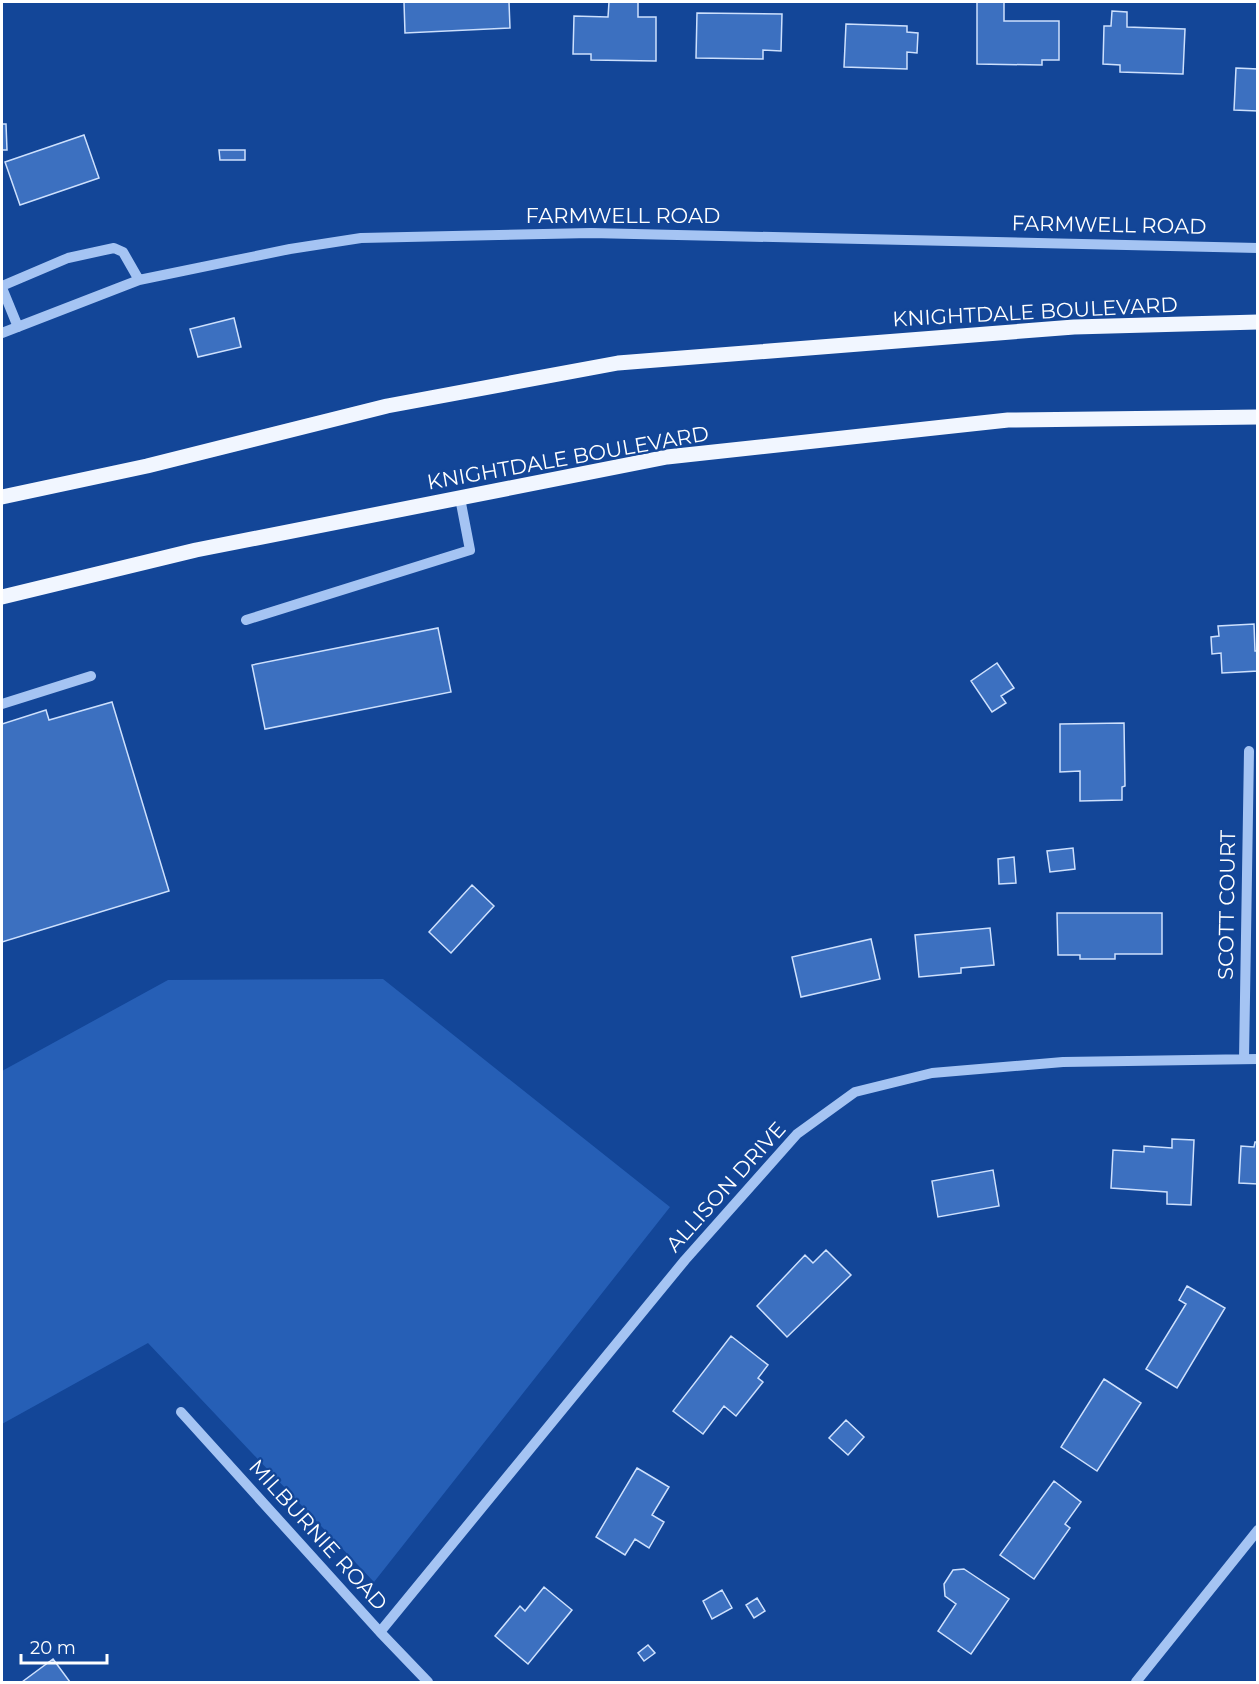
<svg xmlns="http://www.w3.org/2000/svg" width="1259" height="1684" font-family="Montserrat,sans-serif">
  <rect width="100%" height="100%" fill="#134698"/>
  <path fill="#265fb6" d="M383,979L670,1207L374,1582L148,1343L2,1424V1071L168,980Z"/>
  <path fill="#3c70c0" stroke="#cde0fd" stroke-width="1.5" d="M404,2H509L510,28L405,33Z
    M609,2H638V17H656V61L591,60V54H573L574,16L608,17Z
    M977,2H1004V21H1059V60H1042V65L977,64Z
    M1112,11L1127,12V27L1185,29L1183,74L1120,72V65L1103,64L1104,26H1111Z
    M697,13L782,14L781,51L763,50V59L696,58Z
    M846,24L907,26V32L918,33L917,53L907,52V69L844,67Z
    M1236,68L1258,69V111L1234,110Z
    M2,124H6L7,150H2Z
    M84,135L99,178L20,205L5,162Z
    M219,150H245V160H220Z
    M234,318L241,347L198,357L190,329Z
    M1254,624L1255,651H1258V671L1222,673L1221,653L1212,654L1211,637L1219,636L1218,626Z
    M438,628L451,692L265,729L252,665Z
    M997,663L1014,688L1001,696L1006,703L992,712L971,681Z
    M112,702L169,891L2,942V724L46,710L49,720Z
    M1124,723L1125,786L1122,787V800L1080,801V771L1060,772V724Z
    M1073,848L1075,869L1050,872L1047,851Z
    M1014,857L1016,883L999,884L998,859Z
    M472,885L494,906L451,953L429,932Z
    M1057,913H1162V954H1115V959H1080V955H1058Z
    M990,928L994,965L961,968V973L919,977L915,935Z
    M871,939L880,979L801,997L792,957Z
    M1172,1139L1194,1140L1191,1205L1167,1204V1192L1111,1188L1113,1150L1144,1152V1146L1172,1148Z
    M1255,1142H1258V1184L1239,1183L1241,1146L1254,1147Z
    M993,1170L999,1206L938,1217L932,1181Z
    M826,1250L851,1275L787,1337L757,1306L805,1255L813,1263Z
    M1187,1286L1225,1308L1177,1388L1146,1369L1186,1304L1179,1300Z
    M731,1336L768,1365L758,1378L763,1382L736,1416L724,1406L703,1434L673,1411Z
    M1104,1379L1141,1403L1097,1471L1061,1447Z
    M846,1420L864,1437L848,1455L829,1438Z
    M637,1468L669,1487L652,1515L664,1522L649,1548L635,1539L625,1555L596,1537Z
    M1054,1481L1081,1502L1065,1524L1070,1528L1034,1579L1000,1555Z
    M964,1569L1009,1599L971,1654L938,1631L956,1604L945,1596L944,1584L953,1570Z
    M544,1587L572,1610L528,1664L495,1636L520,1606L525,1611Z
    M722,1590L732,1608L712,1619L703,1601Z
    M757,1598L765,1611L754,1618L746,1605Z
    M648,1645L655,1653L644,1661L638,1653Z
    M53,1659L70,1682H22Z"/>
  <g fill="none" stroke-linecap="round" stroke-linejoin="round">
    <path stroke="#a5c4f3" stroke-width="10" d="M2,286L68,258L114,248L123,252L139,280
      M2,288L18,327
      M2,333L139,280L290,249L361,238L591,233L1258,248
      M246,620L470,550L460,498
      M2,704L91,676
      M1244,1059L1249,751
      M181,1412L380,1632L428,1682
      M380,1632L685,1260L797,1134L855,1092L932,1073L1063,1062L1258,1059
      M1136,1682L1258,1530"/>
    <path stroke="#f1f6ff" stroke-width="15" d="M2,497L147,466L387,406L618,363L1074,327L1258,322
      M2,597L196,550L667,457L1008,420L1258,417"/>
  </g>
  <g text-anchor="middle" stroke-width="4.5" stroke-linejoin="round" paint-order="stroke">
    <g font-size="21" fill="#fff" stroke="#134698">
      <text x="623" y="223">FARMWELL ROAD</text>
      <text transform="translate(1109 225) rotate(1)" y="7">FARMWELL ROAD</text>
      <text transform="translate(1035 312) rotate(-3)" y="7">KNIGHTDALE BOULEVARD</text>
      <text transform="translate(568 458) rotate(-10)" y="7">KNIGHTDALE BOULEVARD</text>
      <text transform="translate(1227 905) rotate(-89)" y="7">SCOTT COURT</text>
      <text transform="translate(726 1187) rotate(-48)" y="7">ALLISON DRIVE</text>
      <text transform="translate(318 1535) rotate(48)" y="7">MILBURNIE ROAD</text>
    </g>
  </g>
  <rect width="1259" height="1684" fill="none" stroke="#ffffff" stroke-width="6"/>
  <path d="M21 1654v9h86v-9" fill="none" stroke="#ffffff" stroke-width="3"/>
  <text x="30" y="1654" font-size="18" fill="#ffffff" stroke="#134698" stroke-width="4.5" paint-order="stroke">20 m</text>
</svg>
